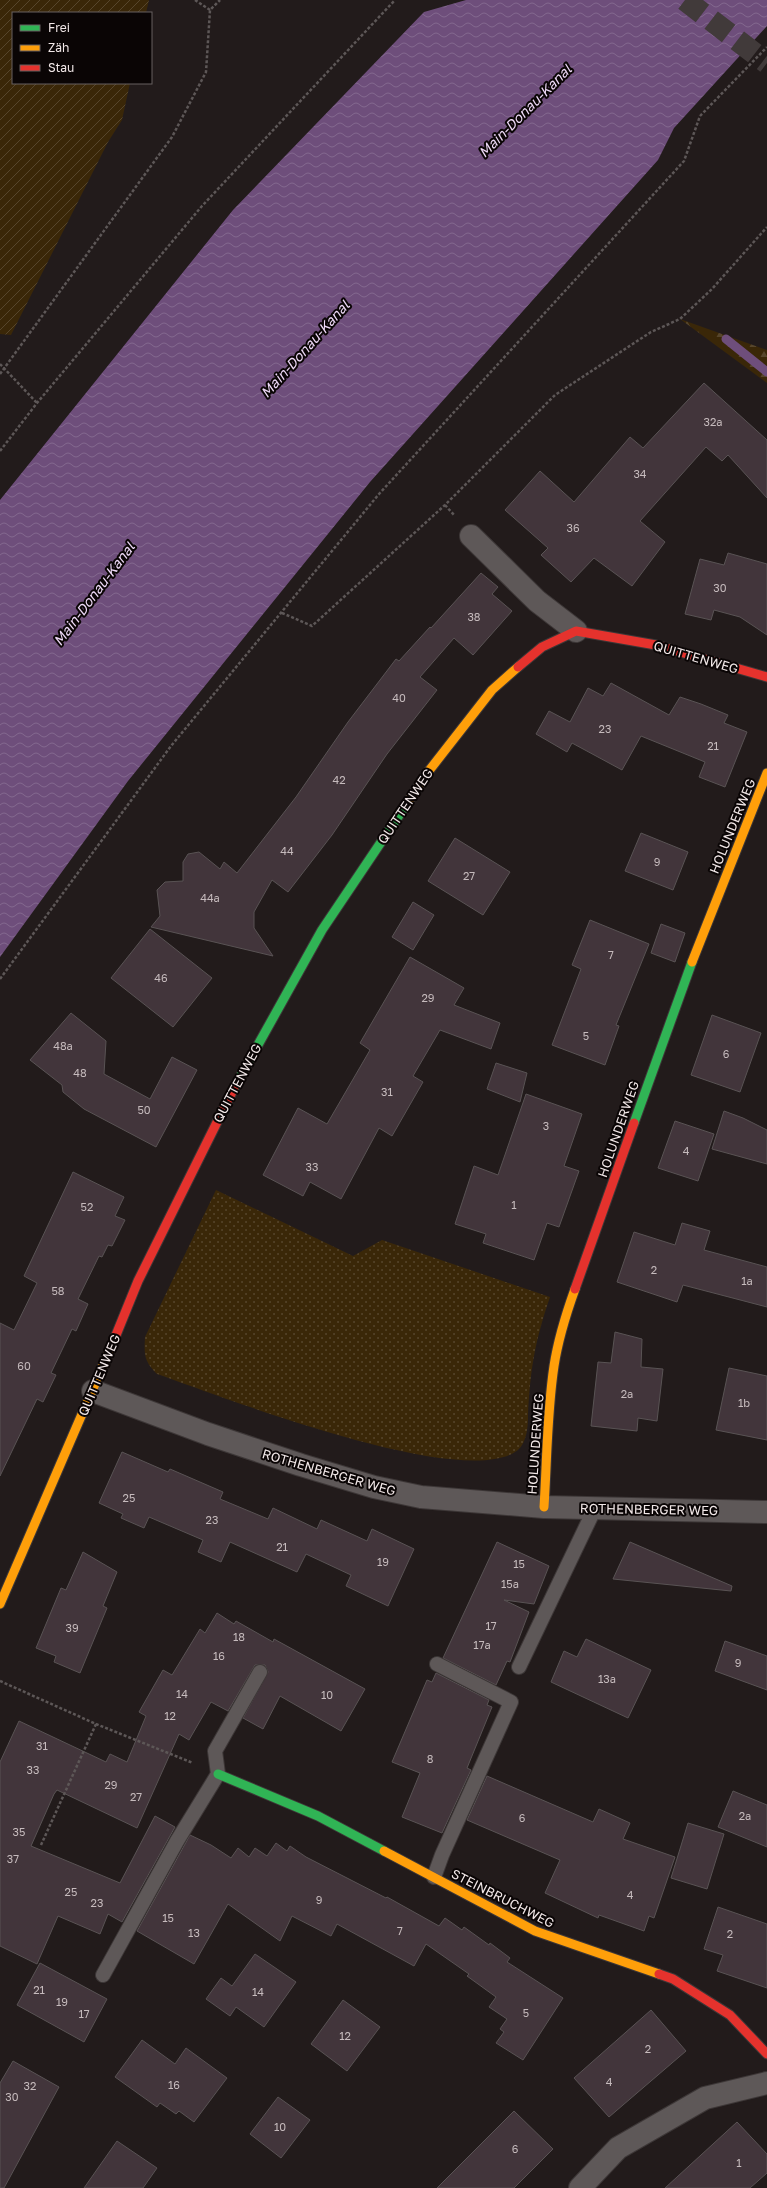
<svg xmlns="http://www.w3.org/2000/svg" width="767" height="2188" font-family="'Golos Text',sans-serif">
  <defs>
    <pattern id="forest-firs" width="22" height="20" patternUnits="userSpaceOnUse"><rect width="22" height="20" fill="#3a2708"/><path d="M5 1l3.5 6h-7zM16 11l3.5 6h-7z" fill="#57462c"/></pattern>
    <pattern id="park-dots" width="8" height="8" patternUnits="userSpaceOnUse"><rect width="8" height="8" fill="#3a2708"/><path d="M2 2h.1M6 6h.1" fill="none" stroke="#57462c" stroke-width="1.8" stroke-linecap="round"/></pattern>
    <pattern id="garden-furrows" width="10" height="10" patternUnits="userSpaceOnUse"><rect width="10" height="10" fill="#3a2708"/><path d="M-1 1l2-2M0 10L10 0M9 11l2-2" fill="none" stroke="#57462c"/></pattern>
    <pattern id="water-waves" width="16" height="10" patternUnits="userSpaceOnUse"><rect width="16" height="10" fill="#6e4e7b"/><path d="M0 5q4-4 8 0t8 0" fill="none" stroke="#83688e"/></pattern>
  </defs>
  <rect width="100%" height="100%" fill="#221b1b"/>
  <path fill="url(#forest-firs)" d="M680,319L767,350V383Z"/>
  <path fill="url(#park-dots)" d="M216,1190L353,1256L382,1240L550,1297C535,1341 530,1370 528,1416C528,1426 527,1442 518,1450C466,1492 220,1396 157,1374C144,1361 144,1355 145,1337Z"/>
  <path fill="url(#garden-furrows)" d="M0,0H149L146,13H13V83H130L122,120L108,142L11,335L0,334Z"/>
  <path fill="url(#water-waves)" d="M466,0H767V26L674,128L658,160L370,482L128,781L0,957V500L233,210L424,12Z"/>
  <g fill="none" stroke-linecap="round" stroke-linejoin="round">
    <path stroke="#6e4e7b" stroke-width="9" d="M726,339L767,372"/>
  </g>
  <path fill="#42353b" stroke="#595354" d="M704,383L767,440V498L728,455L722,461L706,447L640,521L665,542L632,586L594,558L571,582L541,555L548,548L505,510L540,471L574,502L630,437L643,448Z
    M728,553L767,564V635L740,617L714,610L711,620L685,614L700,559L724,565Z
    M481,573L498,587L492,594L512,611L473,655L454,638L420,677L437,690L387,754L332,835L288,892L272,880L254,912V928L273,956L151,927L160,916L157,890L165,882L183,881V862L188,854L199,852L220,869L224,862L237,873L296,797L348,722L396,659L399,661L430,627L431,628Z
    M611,683L669,715L680,697L701,704L728,715L724,723L747,732L725,787L699,777L705,762L641,736L622,770L572,743L567,752L536,734L549,711L570,722L588,688L603,696Z
    M641,833L688,852L673,890L625,871Z
    M455,838L510,872L483,915L428,881Z
    M413,902L434,915L413,950L392,937Z
    M590,920L649,944L616,1025L619,1026L605,1065L552,1045L581,969L572,965Z
    M661,924L685,933L675,962L651,953Z
    M150,929L212,978L173,1027L111,978Z
    M410,957L464,988L454,1005L500,1023L491,1049L440,1030L413,1076L423,1082L392,1136L379,1128L341,1199L310,1182L303,1196L263,1175L298,1108L327,1124L370,1050L360,1043Z
    M71,1013L106,1041L104,1074L150,1099L172,1057L197,1070L156,1147L84,1109L63,1092L62,1085L30,1060Z
    M712,1015L761,1033L740,1092L691,1075Z
    M496,1063L527,1073L520,1102L487,1089Z
    M526,1094L582,1114L564,1166L579,1171L559,1227L547,1223L534,1260L483,1243L486,1234L455,1224L474,1166L498,1175Z
    M724,1111L743,1118L767,1130V1164L712,1149Z
    M675,1121L714,1134L698,1181L658,1168Z
    M73,1172L124,1197L115,1216L125,1220L112,1246L108,1245L102,1257L99,1256L78,1299L88,1304L76,1331L72,1329L51,1373L56,1375L43,1402L37,1399L0,1476V1323L14,1330L37,1283L24,1276Z
    M682,1223L710,1231L704,1250L767,1267V1307L683,1285L677,1302L617,1282L634,1232L675,1245Z
    M615,1332L642,1339L641,1367L663,1369L657,1421L638,1418L637,1431L591,1426L598,1362L611,1363Z
    M729,1368L767,1376V1440L716,1430Z
    M122,1452L168,1472L170,1469L223,1492L220,1499L268,1519L273,1508L317,1529L321,1520L367,1541L372,1529L414,1549L388,1606L346,1586L351,1575L306,1554L297,1572L230,1542L221,1562L198,1552L203,1540L149,1517L144,1528L121,1518L123,1514L99,1503Z
    M497,1542L549,1566L534,1604L504,1600L529,1612L510,1662L507,1661L496,1685L443,1658Z
    M630,1542L732,1586L731,1591L613,1579Z
    M83,1552L117,1572L103,1606L107,1608L80,1673L54,1662L56,1656L36,1648L61,1588L66,1590Z
    M217,1613L234,1624L236,1621L273,1642L274,1639L365,1689L341,1731L280,1696L263,1729L243,1718L268,1672L265,1665H255L228,1711L211,1702L189,1740L179,1734L137,1828L57,1790L54,1794L31,1846L120,1883L155,1816L175,1827L122,1922L108,1914L100,1934L58,1916L37,1964L0,1946V1762L19,1721L106,1762L110,1754L127,1762L146,1716L139,1712L163,1670L172,1675L200,1629L205,1633Z
    M586,1639L651,1670L628,1718L551,1682L564,1651L577,1657Z
    M725,1641L767,1656V1690L715,1671Z
    M436,1673L489,1700L487,1705L492,1707L467,1768L471,1770L442,1833L402,1817L420,1773L392,1762L427,1680L432,1682Z
    M487,1776L593,1822L599,1809L630,1823L623,1839L675,1857L654,1918L649,1916L644,1931L599,1915L598,1918L545,1893L560,1860L467,1820Z
    M733,1791L767,1805V1847L718,1827Z
    M688,1823L724,1834L707,1889L671,1878Z
    M190,1835L211,1845L231,1858L238,1848L249,1857L255,1848L267,1856L276,1843L287,1851L290,1846L306,1857L386,1898L387,1897L439,1926L445,1918L462,1930L464,1927L489,1945L490,1943L510,1958L507,1962L563,1998L523,2060L496,2043L504,2032L500,2029L507,2019L489,2007L496,1997L467,1976L469,1974L426,1944L414,1966L337,1924L331,1936L292,1916L280,1941L228,1904L194,1964L137,1931Z
    M718,1907L767,1924V1988L717,1971L723,1955L704,1949Z
    M255,1954L296,1982L264,2027L236,2007L230,2016L206,1999L221,1978L232,1986Z
    M40,1963L107,1999L84,2042L17,2005Z
    M343,2000L380,2027L347,2071L311,2044Z
    M651,2010L686,2051L609,2117L574,2078Z
    M142,2040L175,2064L186,2048L227,2078L194,2122L179,2111L176,2114L160,2103L157,2107L115,2077Z
    M13,2061L59,2087L4,2188H0V2083Z
    M278,2097L310,2120L281,2158L250,2134Z
    M514,2111L553,2149L514,2188H437Z
    M737,2122L767,2154V2173L750,2188H665Z
    M117,2141L157,2168L143,2188H84Z"/>
  <g fill="none" stroke-linecap="round" stroke-linejoin="round">
    <path stroke="#413a3a" stroke-width="22" stroke-dasharray="22 11" stroke-linecap="butt" d="M685,0L767,63"/>
    <defs>
      <path id="lane" d="M519,1667L595,1508
        M434,1877L442,1855L511,1702L437,1664
        M103,1975L177,1841L218,1774L215,1751L260,1672"/>
      <path id="street" d="M471,536L537,601L576,631
        M93,1391L208,1434L301,1465L374,1487L421,1497L544,1507L767,1512
        M580,2188L618,2148L705,2098L767,2083"/>
      <path id="fast" d="M234,1088L322,930L408,802
        M634,1123L692,962
        M218,1774L318,1816L384,1851"/>
      <path id="slow" d="M408,802L428,772L492,690L518,667
        M692,962L767,773
        M544,1507C547,1460 547,1412 554,1366C558,1340 566,1314 575,1289
        M0,1604L114,1340
        M384,1851L535,1931L659,1974"/>
      <path id="jam" d="M518,667L542,647L576,631L656,645L767,677
        M575,1289L634,1123
        M114,1340L138,1281L234,1088
        M659,1974L673,1979L730,2015L767,2054"/>
    </defs>
    <use href="#lane" stroke="#3d3737" stroke-width="16"/>
    <use href="#street" stroke="#3d3737" stroke-width="24"/>
    <use href="#fast" stroke="#3d3737" stroke-width="11"/>
    <use href="#slow" stroke="#3d3737" stroke-width="11"/>
    <use href="#jam" stroke="#3d3737" stroke-width="11"/>
    <path stroke="#5d5757" stroke-width="2.5" stroke-dasharray="3 2" stroke-linecap="butt" d="M195,0L210,10
      M0,364L37,403
      M0,374L172,137L206,72L210,10L220,0
      M0,451L37,403L202,206L395,0
      M445,505L454,515
      M282,613L312,626L445,505L555,395L651,332L680,319L712,289L767,227
      M0,979L171,746L379,494L684,161L700,116
      M0,1681L96,1724L193,1763
      M41,1845L96,1724"/>
    <use href="#lane" stroke="#5e5858" stroke-width="14"/>
    <use href="#street" stroke="#5e5858" stroke-width="22"/>
    <use href="#fast" stroke="#30b455" stroke-width="9"/>
    <use href="#slow" stroke="#ff9f0a" stroke-width="9"/>
    <use href="#jam" stroke="#e5322d" stroke-width="9"/>
    <path stroke="#5d5757" stroke-width="2.5" stroke-dasharray="3 2" stroke-linecap="butt" d="M700,116L767,47"/>
  </g>
  <g text-anchor="middle" stroke-width="4" stroke-linejoin="round" paint-order="stroke">
    <g font-size="11" fill="#c6bbbd">
      <text x="713" y="426">32a</text>
      <text x="640" y="478">34</text>
      <text x="573" y="532">36</text>
      <text x="720" y="592">30</text>
      <text x="474" y="621">38</text>
      <text x="399" y="702">40</text>
      <text x="605" y="733">23</text>
      <text x="713" y="750">21</text>
      <text x="339" y="784">42</text>
      <text x="287" y="855">44</text>
      <text x="657" y="866">9</text>
      <text x="469" y="880">27</text>
      <text x="210" y="902">44a</text>
      <text x="611" y="959">7</text>
      <text x="161" y="982">46</text>
      <text x="428" y="1002">29</text>
      <text x="586" y="1040">5</text>
      <text x="63" y="1050">48a</text>
      <text x="726" y="1058">6</text>
      <text x="80" y="1077">48</text>
      <text x="387" y="1096">31</text>
      <text x="144" y="1114">50</text>
      <text x="546" y="1130">3</text>
      <text x="686" y="1155">4</text>
      <text x="312" y="1171">33</text>
      <text x="514" y="1209">1</text>
      <text x="87" y="1211">52</text>
      <text x="654" y="1274">2</text>
      <text x="747" y="1285">1a</text>
      <text x="58" y="1295">58</text>
      <text x="24" y="1370">60</text>
      <text x="627" y="1398">2a</text>
      <text x="744" y="1407">1b</text>
      <text x="129" y="1502">25</text>
      <text x="212" y="1524">23</text>
      <text x="282" y="1551">21</text>
      <text x="383" y="1566">19</text>
      <text x="519" y="1568">15</text>
      <text x="510" y="1588">15a</text>
      <text x="491" y="1630">17</text>
      <text x="72" y="1632">39</text>
      <text x="239" y="1641">18</text>
      <text x="482" y="1649">17a</text>
      <text x="219" y="1660">16</text>
      <text x="738" y="1667">9</text>
      <text x="607" y="1683">13a</text>
      <text x="182" y="1698">14</text>
      <text x="327" y="1699">10</text>
      <text x="170" y="1720">12</text>
      <text x="42" y="1750">31</text>
      <text x="430" y="1763">8</text>
      <text x="33" y="1774">33</text>
      <text x="111" y="1789">29</text>
      <text x="136" y="1801">27</text>
      <text x="745" y="1820">2a</text>
      <text x="522" y="1822">6</text>
      <text x="19" y="1836">35</text>
      <text x="13" y="1863">37</text>
      <text x="71" y="1896">25</text>
      <text x="630" y="1899">4</text>
      <text x="319" y="1904">9</text>
      <text x="97" y="1907">23</text>
      <text x="168" y="1922">15</text>
      <text x="400" y="1935">7</text>
      <text x="194" y="1937">13</text>
      <text x="730" y="1938">2</text>
      <text x="39" y="1994">21</text>
      <text x="258" y="1996">14</text>
      <text x="62" y="2006">19</text>
      <text x="526" y="2017">5</text>
      <text x="84" y="2018">17</text>
      <text x="345" y="2040">12</text>
      <text x="648" y="2053">2</text>
      <text x="609" y="2086">4</text>
      <text x="174" y="2089">16</text>
      <text x="30" y="2090">32</text>
      <text x="12" y="2101">30</text>
      <text x="280" y="2131">10</text>
      <text x="515" y="2153">6</text>
      <text x="739" y="2167">1</text>
    </g>
    <g font-size="13" fill="#f2e8e8" stroke="#0a0505">
      <text transform="translate(696 657) rotate(16)" y="5">QUITTENWEG</text>
      <text transform="translate(405 806) rotate(-56)" y="5">QUITTENWEG</text>
      <text transform="translate(732 826) rotate(-68)" y="5">HOLUNDERWEG</text>
      <text transform="translate(237 1083) rotate(-62)" y="5">QUITTENWEG</text>
      <text transform="translate(618 1129) rotate(-71)" y="5">HOLUNDERWEG</text>
      <text transform="translate(99 1375) rotate(-67)" y="5">QUITTENWEG</text>
      <text transform="translate(535 1444) rotate(-86)" y="5">HOLUNDERWEG</text>
      <text transform="translate(329 1472) rotate(16)" y="5">ROTHENBERGER WEG</text>
      <text transform="translate(649 1509) rotate(1)" y="5">ROTHENBERGER WEG</text>
      <text transform="translate(503 1898) rotate(27)" y="5">STEINBRUCHWEG</text>
    </g>
    <g font-size="14" font-style="italic" fill="#efdaf8" stroke="#0a0505">
      <text transform="translate(525 111) rotate(-45)" y="5">Main-Donau-Kanal</text>
      <text transform="translate(305 349) rotate(-48)" y="5">Main-Donau-Kanal</text>
      <text transform="translate(94 594) rotate(-53)" y="5">Main-Donau-Kanal</text>
    </g>
  </g>
  <rect x="12" y="12" width="140" height="72" fill="#0a0505" stroke="#676060"/>
  <rect x="20" y="25" width="20" height="6" fill="#30b455" stroke="#676060"/>
  <text x="48" y="32" font-size="12" fill="#f2e8e8">Frei</text>
  <rect x="20" y="45" width="20" height="6" fill="#ff9f0a" stroke="#676060"/>
  <text x="48" y="52" font-size="12" fill="#f2e8e8">Zäh</text>
  <rect x="20" y="65" width="20" height="6" fill="#e5322d" stroke="#676060"/>
  <text x="48" y="72" font-size="12" fill="#f2e8e8">Stau</text>
</svg>
